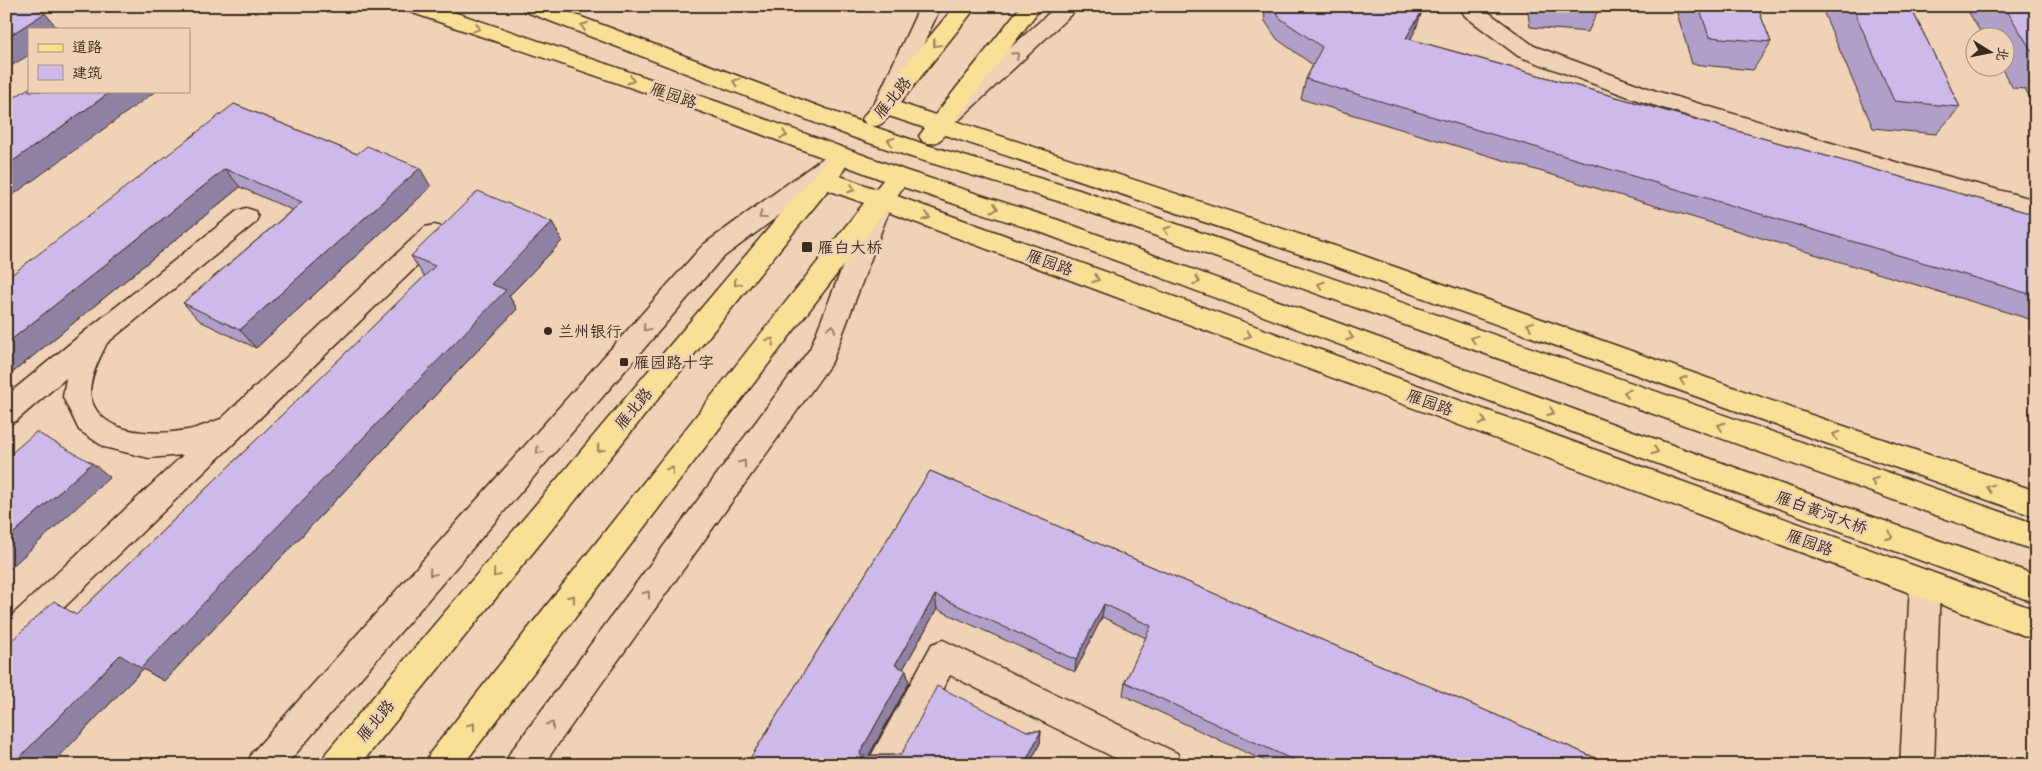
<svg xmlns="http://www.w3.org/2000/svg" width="2042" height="771" font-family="Dekko,'LXGW WenKai TC',sans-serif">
  <rect width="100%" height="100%" fill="#f0d3b6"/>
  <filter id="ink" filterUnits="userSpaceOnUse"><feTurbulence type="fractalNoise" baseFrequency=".02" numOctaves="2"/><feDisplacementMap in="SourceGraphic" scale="10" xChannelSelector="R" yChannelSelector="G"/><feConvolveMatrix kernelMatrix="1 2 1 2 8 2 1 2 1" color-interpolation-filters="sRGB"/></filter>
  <g filter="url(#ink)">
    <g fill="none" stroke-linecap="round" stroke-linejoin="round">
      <defs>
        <path id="minor" d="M920,6H941L893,110L885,113L877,110L874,105Z
          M1057,6H1080L959,120L951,122L943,120L940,114L943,108Z
          M1459,6H1480L1534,46L1656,91L1909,166L2036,200V218L1908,183L1640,101L1518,56L1465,16Z
          M838,151L846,153L850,159L846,165L721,259L286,765H247L252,753L703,245L830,153Z
          M881,191L890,194L893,200L832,362L543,765H505L510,753L810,349L869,200L872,194Z
          M246,208L255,211L258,217L255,223L107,343C100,357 87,382 91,398C101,437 158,435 188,430C199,428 211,422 221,419L425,227L434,225L443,227L446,234L443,241L17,653L6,657V621L183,455L149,458L104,447L79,430L63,397L66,378L16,421L6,425V396L88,329L237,211Z
          M1925,571L1936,575L1940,585L1934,765H1900L1910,585L1914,575Z
          M943,640L1177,753L1182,765H1129L950,675L902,765H866L932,644Z"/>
        <path id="major" d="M404,6H436L718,102L907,171L1058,220L1619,426L2036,575V603L1599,442L1040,232L903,187L897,196L2036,610V640L885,211L463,765H425L430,753L864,203L828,190L360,765H321L326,753L827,159L702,112L407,11ZM846,166L883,180L876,189L840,176Z
          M521,6H552L866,124L862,119L866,113L955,6H977L900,103L935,115L1021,6H1042L955,121L1353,252L1817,417L2036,491V517L1803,435L1335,266L945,135C938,143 933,145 923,142L919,136L925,128L889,116C883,123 879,128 869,125L927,145L1079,190L2036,524V551L1061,202L911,157L855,138L524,11Z"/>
      </defs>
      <use href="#minor" stroke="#3b2a1e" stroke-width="3"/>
      <use href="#major" stroke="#3b2a1e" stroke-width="3"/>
      <use href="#minor" fill="#f0d3b6" fill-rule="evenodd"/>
      <use href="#major" fill="#fadf96" fill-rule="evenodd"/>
    </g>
    <path fill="#b0a0c9" stroke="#3b2a1e" d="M1264,6H1421L1422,11L1415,31L1410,39L2036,215V321L1301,99L1306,79L1313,65L1277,39L1265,21Z
      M1527,6H1600L1588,32L1530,27Z
      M1675,6H1757L1771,42L1753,70L1692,64Z
      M1826,6H1910L1960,107L1936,134L1873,128L1823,11Z
      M1965,6H2036V108L2025,89L2013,88L2001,68H2004V38H1984Z
      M234,104L357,154L431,187L256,348L200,321L183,303L292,210L240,187L6,378Z
      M552,222L562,241L509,296L517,309L164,681L143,669L51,765H28L17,760L76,615L425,276L423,275L411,256Z
      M930,471L1612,765H1273L1123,695L1125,682L1146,638L1102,617L1075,672L937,609L903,669L906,670L909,683L869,755H901L1027,731H1041L1040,743L1029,765H746Z"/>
    <path fill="#9082a4" stroke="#3b2a1e" d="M1422,11L1415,31L1400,58L1406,38Z
      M45,13L58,29H29V55L6,69V38Z
      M112,91H156L6,200V166Z
      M420,168L431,187L256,348L240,330Z
      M225,169L240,187L6,378V344Z
      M552,222L562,241L509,296L517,309L164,681L143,669L51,765H28L17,760L120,655Z
      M92,463L110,477L6,572V540Z
      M935,595L937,609L898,678L895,665Z
      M1104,604L1102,617L1075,672L1076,660Z
      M906,670L909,683L864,764L860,753Z
      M1041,731L1040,743L1029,765H1024Z"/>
    <path fill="#cdbaea" stroke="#3b2a1e" d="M6,6H28L45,13L6,38Z
      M1273,6H1421L1422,11L1406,38L2036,215V296L1306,79L1322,47L1281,19Z
      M1699,6H1757L1771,42L1709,37Z
      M1852,6H1910L1960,107L1894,101Z
      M2004,6H2036V58Z
      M29,88V91H112L6,166V103Z
      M234,104L357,154L367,146L420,168L240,330L183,303L302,202L225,169L6,344V279Z
      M478,191L552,222L491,284L506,290L141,668L120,655L17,760L6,753V646L54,601L76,615L435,266L411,256Z
      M36,432L92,463L6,540V458Z
      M930,471L1612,765H1304L1125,682L1151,626L1104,604L1076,660L935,595L895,665L906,670L860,753L861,756L901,755L937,686L1027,731H1041L1024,765H746Z"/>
    <defs><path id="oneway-chevron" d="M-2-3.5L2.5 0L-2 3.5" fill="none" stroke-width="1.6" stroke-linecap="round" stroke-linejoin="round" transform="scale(1.25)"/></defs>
    <g stroke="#9a845a">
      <use href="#oneway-chevron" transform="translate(584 26) rotate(-160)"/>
      <use href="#oneway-chevron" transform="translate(477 28) rotate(19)"/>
      <use href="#oneway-chevron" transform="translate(936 44) rotate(130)"/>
      <use href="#oneway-chevron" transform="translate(631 80) rotate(19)"/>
      <use href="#oneway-chevron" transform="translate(736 82) rotate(-159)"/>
      <use href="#oneway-chevron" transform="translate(784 135) rotate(20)"/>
      <use href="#oneway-chevron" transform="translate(891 141) rotate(-161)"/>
      <use href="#oneway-chevron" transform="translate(852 189) rotate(20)"/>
      <use href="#oneway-chevron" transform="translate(995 208) rotate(18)"/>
      <use href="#oneway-chevron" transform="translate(927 217) rotate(20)"/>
      <use href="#oneway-chevron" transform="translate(1167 230) rotate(-161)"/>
      <use href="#oneway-chevron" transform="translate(1096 279) rotate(20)"/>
      <use href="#oneway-chevron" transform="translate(1197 281) rotate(20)"/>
      <use href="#oneway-chevron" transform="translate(737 283) rotate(130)"/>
      <use href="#oneway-chevron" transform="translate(1321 285) rotate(-161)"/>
      <use href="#oneway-chevron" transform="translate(1530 325) rotate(-160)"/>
      <use href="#oneway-chevron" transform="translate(1248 335) rotate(20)"/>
      <use href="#oneway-chevron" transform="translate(1350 337) rotate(20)"/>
      <use href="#oneway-chevron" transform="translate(1474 339) rotate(-161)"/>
      <use href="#oneway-chevron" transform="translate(771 341) rotate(-52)"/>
      <use href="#oneway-chevron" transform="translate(1683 380) rotate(-160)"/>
      <use href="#oneway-chevron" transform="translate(1627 393) rotate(-161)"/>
      <use href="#oneway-chevron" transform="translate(1551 412) rotate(20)"/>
      <use href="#oneway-chevron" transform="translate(1483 421) rotate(20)"/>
      <use href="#oneway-chevron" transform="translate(1721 426) rotate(-160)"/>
      <use href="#oneway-chevron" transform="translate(1836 435) rotate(-161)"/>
      <use href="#oneway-chevron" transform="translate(600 449) rotate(130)"/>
      <use href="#oneway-chevron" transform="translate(1655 451) rotate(20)"/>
      <use href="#oneway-chevron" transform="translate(671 470) rotate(-52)"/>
      <use href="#oneway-chevron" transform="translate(1874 481) rotate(-160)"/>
      <use href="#oneway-chevron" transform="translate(1990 488) rotate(-161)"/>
      <use href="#oneway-chevron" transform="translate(1890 536) rotate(20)"/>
      <use href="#oneway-chevron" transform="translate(496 574) rotate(130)"/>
      <use href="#oneway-chevron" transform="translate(572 598) rotate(-52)"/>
      <use href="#oneway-chevron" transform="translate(472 726) rotate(-52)"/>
    </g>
    <g stroke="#967e6a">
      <use href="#oneway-chevron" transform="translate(1016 55) rotate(-42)"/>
      <use href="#oneway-chevron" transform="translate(762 216) rotate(144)"/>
      <use href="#oneway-chevron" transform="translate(646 328) rotate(131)"/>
      <use href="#oneway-chevron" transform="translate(832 328) rotate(-69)"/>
      <use href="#oneway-chevron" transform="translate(539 451) rotate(131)"/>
      <use href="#oneway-chevron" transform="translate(743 463) rotate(-54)"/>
      <use href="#oneway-chevron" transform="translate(432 573) rotate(131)"/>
      <use href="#oneway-chevron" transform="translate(647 594) rotate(-54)"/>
      <use href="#oneway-chevron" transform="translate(551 725) rotate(-54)"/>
    </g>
  </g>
  <g fill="#3b2a1e" stroke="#f0d3b6" stroke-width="2">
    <rect x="801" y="241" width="12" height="12" rx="2.5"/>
    <circle cx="548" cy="331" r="5"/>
    <rect x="619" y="357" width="10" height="10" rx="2.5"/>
  </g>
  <g text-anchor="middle" stroke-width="5" stroke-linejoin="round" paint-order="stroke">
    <g font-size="16" fill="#3b2a1e" stroke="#f0d3b6">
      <text transform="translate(674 95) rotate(19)" y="6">雁园路</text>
      <text transform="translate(892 97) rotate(-50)" y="6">雁北路</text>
      <text transform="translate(1050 262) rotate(20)" y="6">雁园路</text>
      <text transform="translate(1430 402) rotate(20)" y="6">雁园路</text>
      <text transform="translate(633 408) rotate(-50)" y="6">雁北路</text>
      <text transform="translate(1822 512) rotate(20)" y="6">雁白黄河大桥</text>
      <text transform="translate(1810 542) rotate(20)" y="6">雁园路</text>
      <text transform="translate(375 720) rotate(-50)" y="6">雁北路</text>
    </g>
    <g font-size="16" fill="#3b2a1e" stroke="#f0d3b6" text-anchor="start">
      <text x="818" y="253">雁白大桥</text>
      <text x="558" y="337">兰州银行</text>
      <text x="634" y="368">雁园路十字</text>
    </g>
  </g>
  <rect width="2042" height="771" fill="none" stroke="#f0d3b6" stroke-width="25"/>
  <rect x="12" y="12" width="2017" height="746" fill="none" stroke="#3b2a1e" stroke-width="2" filter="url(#ink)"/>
  <rect x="28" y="28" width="162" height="65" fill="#f0d3b6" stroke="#a88f79"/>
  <rect x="38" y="44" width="25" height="8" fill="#fadf96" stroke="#a88f79"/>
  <text x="72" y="52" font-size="15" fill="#3b2a1e">道路</text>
  <rect x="38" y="65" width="25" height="15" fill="#cdbaea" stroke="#a88f79"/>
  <text x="72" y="78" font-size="15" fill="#3b2a1e">建筑</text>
  <g transform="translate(1990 52) rotate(100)"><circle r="24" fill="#f0d3b6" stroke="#a88f79"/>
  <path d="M0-4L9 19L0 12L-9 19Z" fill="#3b2a1e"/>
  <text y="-8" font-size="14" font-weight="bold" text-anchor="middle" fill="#3b2a1e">北</text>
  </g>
</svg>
